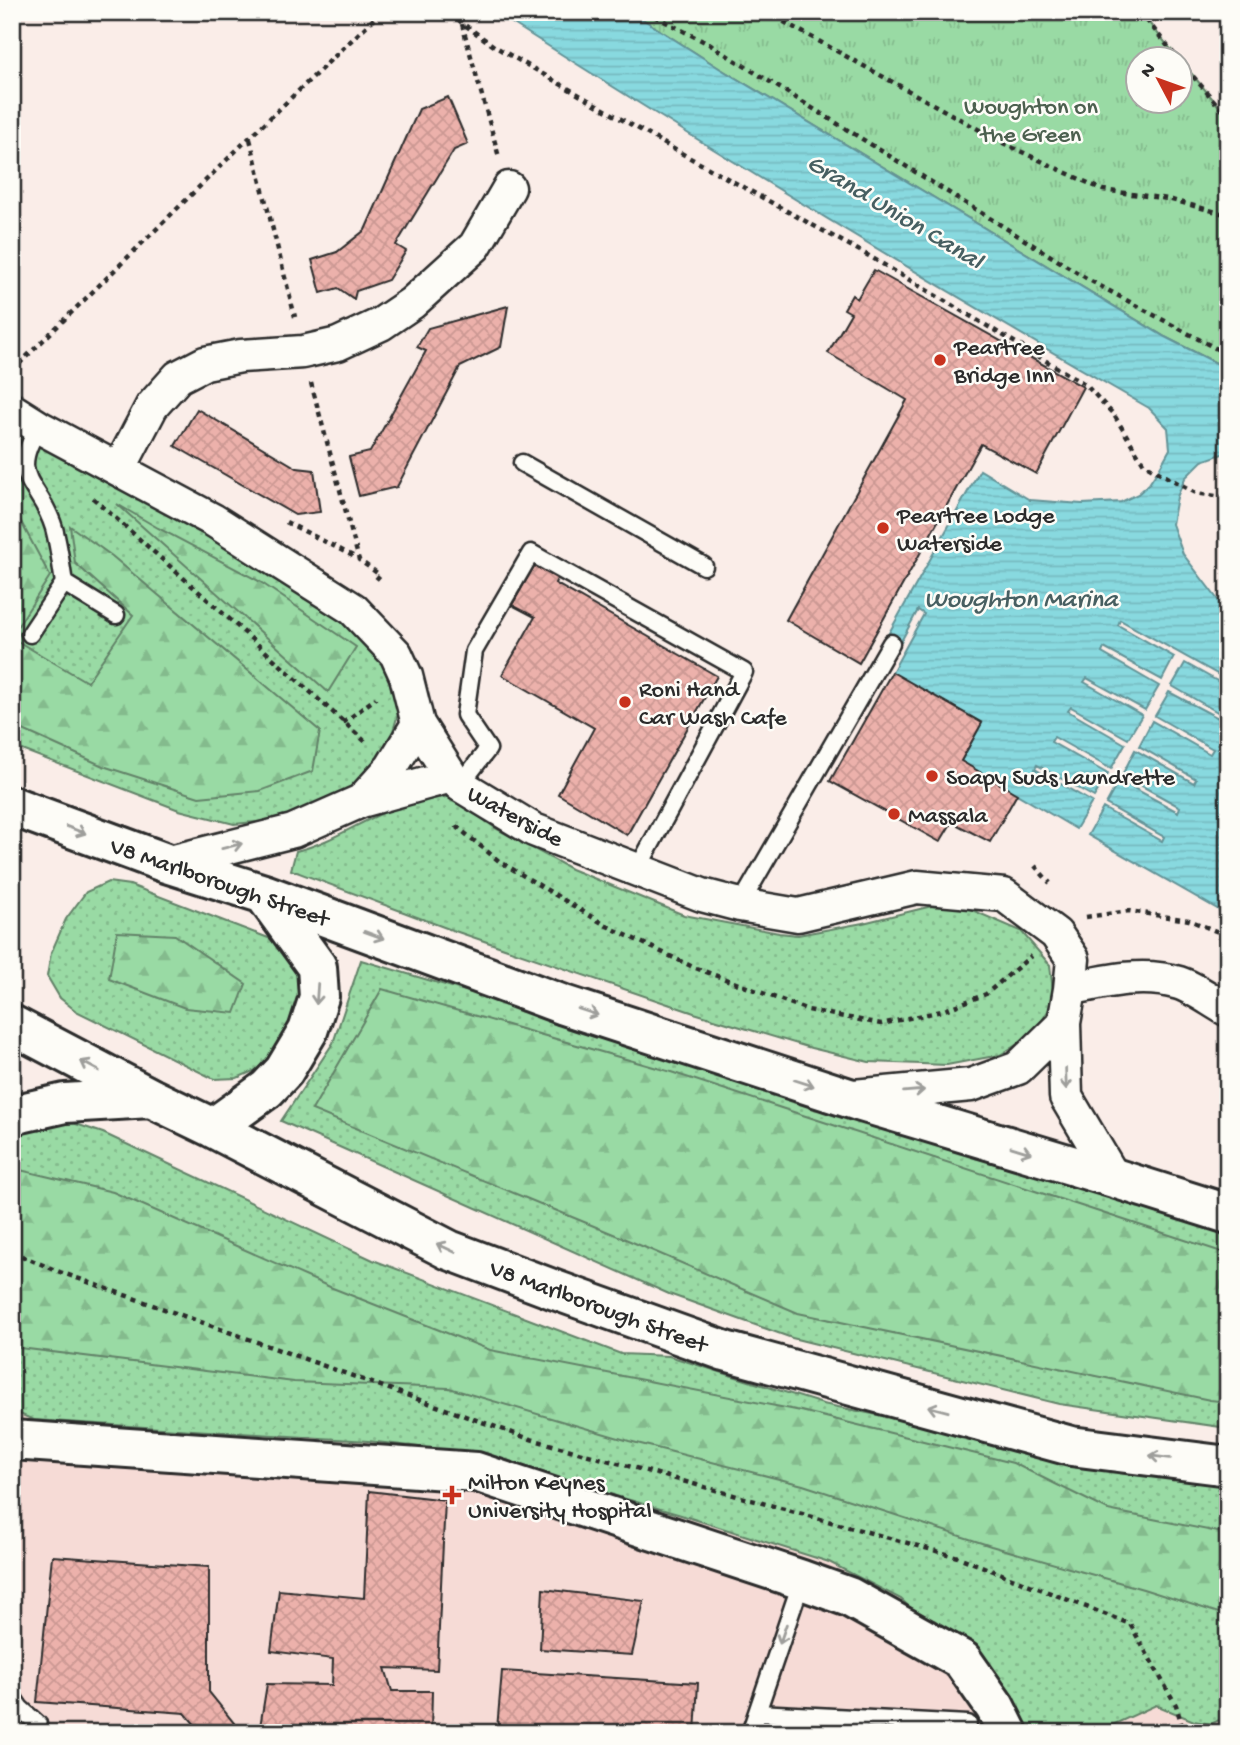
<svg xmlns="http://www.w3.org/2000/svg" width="1240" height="1745" font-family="'Gochi Hand',sans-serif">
  <defs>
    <pattern id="grass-dots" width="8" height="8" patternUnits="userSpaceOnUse" patternTransform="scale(1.75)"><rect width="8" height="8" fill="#99daa4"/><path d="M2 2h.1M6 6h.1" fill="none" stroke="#84bb8d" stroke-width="1.8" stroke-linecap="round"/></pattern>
    <pattern id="forest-firs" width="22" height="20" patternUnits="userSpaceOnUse" patternTransform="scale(1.75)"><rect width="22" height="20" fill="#99daa4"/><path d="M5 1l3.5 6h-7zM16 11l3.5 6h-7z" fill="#84bb8d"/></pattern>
    <pattern id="park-tufts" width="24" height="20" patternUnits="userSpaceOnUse" patternTransform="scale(1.75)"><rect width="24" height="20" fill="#99daa4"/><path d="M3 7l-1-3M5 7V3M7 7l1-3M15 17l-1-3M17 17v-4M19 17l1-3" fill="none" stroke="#84bb8d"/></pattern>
    <pattern id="water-rules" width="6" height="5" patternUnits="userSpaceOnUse" patternTransform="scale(1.75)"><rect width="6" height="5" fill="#88d9df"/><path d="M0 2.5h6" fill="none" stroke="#76bac0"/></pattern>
    <pattern id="building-cross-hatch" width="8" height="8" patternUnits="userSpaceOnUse" patternTransform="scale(1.75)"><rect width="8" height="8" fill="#ecb1ab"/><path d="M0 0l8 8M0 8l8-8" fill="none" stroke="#cb9893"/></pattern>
  </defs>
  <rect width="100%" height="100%" fill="#faede8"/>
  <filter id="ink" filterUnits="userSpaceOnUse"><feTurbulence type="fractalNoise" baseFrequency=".0143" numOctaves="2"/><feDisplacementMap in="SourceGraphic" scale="14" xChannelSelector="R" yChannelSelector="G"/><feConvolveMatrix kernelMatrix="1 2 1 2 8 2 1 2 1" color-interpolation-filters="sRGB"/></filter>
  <g filter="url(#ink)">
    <path fill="#f6dbd6" d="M12,1378L555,1408L1228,1581V1733H12Z"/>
    <path fill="url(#grass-dots)" stroke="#628268" stroke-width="2" d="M12,427L287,581L365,635L387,672L398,714L388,748L372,770L342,794L307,813L277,820L234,824L179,810L12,746Z
      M452,796L495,828L571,869L684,915L779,933L798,935L863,923L932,906L965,907L1021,931L1050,965L1054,1001L1034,1034L1000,1055L947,1065L869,1062L811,1048L694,1013L449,929L291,870L296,851C334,842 366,817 403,805C418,800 436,799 452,796Z
      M108,882L130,885L271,939L291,952L303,977L304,1011L263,1067L237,1078L214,1079L76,1011L60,998L47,976L51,953L66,919L86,892Z
      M361,960L710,1064L1228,1229V1428L1059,1404L792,1338L669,1294L281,1121L333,1043Z
      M73,1123L103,1133L373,1260L621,1354L669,1356L823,1404L1127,1465L1228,1478V1716L1211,1724L1194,1721L1156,1705L1095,1733H1031L1013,1704L901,1599L829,1562L681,1515L469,1453L368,1441L34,1420L12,1411V1130Z"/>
    <path fill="url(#forest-firs)" stroke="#628268" stroke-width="2" d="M117,504L158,528L259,581L356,647L328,692Z
      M12,505L50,576L12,635Z
      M70,526L112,556L320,731L313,771L260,791L199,797L103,766L12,725V638L87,682L133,615L75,563Z
      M117,932L175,935L246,984L235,1013L185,1008L109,979Z
      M382,989L671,1072L1228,1254V1402L1210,1400L798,1313L623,1238L312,1110Z
      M20,1170L113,1192L330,1287L490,1350L801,1411L1013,1463L1108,1510L1228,1534V1616L1143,1589L991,1546L803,1485L629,1441L449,1388L294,1382L20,1348L12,1321V1172Z"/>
    <path fill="url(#park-tufts)" stroke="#628268" stroke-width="2" d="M628,12H1140L1179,59L1138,60V102H1180L1181,61L1228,117V369L1165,337L719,68L644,20Z"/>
    <path fill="url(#water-rules)" stroke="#639397" stroke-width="2" d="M502,12H628L644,20L719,68L1165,337L1228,369V452L1202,461L1185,478L1177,497L1172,524L1183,554L1228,613V680L1120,620L1118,625L1174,657L1162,680L1104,648L1102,653L1159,686L1145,710L1087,678L1084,682L1142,715L1128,739L1071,707L1068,711L1125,744L1111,769L1054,737L1051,742L1108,774L1094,797L1037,765L1035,769L1092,802L1076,829L961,761L982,723L892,672L924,614L918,610L898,647L885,640L980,470L1030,500L1082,504L1121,502L1138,494L1149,484L1160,467L1170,449L1168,428L1149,408C934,285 721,156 512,23Z
      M1185,663L1228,687V718L1172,686Z
      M1169,692L1228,723V915L1088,835L1103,808L1162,841L1164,837L1106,804L1119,780L1178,812L1180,807L1122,775L1135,750L1194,783L1196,779L1139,746L1152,721L1210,754L1213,749L1155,716Z"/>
    <path fill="url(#building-cross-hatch)" stroke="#2b2b2b" stroke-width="2" d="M448,97L468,144L454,150L396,245L406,251L388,280L356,291L354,299L338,288L321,293L312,260L337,252L365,230L419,109Z
      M874,270L1083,387L1036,474L981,444L859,663L786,620L907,400L828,353L851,313L844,309L852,295L857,299Z
      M508,306L501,347L460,367L397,487L359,496L349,457L370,452L426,351L417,347L428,328Z
      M197,409L297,468L314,470L320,512L295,515L175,446Z
      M535,564L558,577L555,583L717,676L627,835L558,794L594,728L502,675L535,617L512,605Z
      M892,672L982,723L961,761L1017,794L990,842L952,822L940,842L830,781Z
      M369,1491L445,1500L437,1670L385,1668L392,1691H432L431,1733H259L267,1684L332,1685L333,1659L271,1651L279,1590L364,1598Z
      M52,1556L209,1567V1692L242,1733H202L185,1713L37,1702Z
      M543,1589L644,1601L632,1655L540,1649Z
      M502,1671L698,1683L695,1733H522L497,1729Z"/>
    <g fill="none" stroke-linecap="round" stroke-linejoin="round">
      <defs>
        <path id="lane" d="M39,427C6,480 40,481 54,528C59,546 61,565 64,583L116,615
          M522,463L704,566
          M30,634L64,583
          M460,785L488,749L465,715L474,651L531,553L744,672L637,870
          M740,905L891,643
          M12,1696L20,1708L38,1724
          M758,1713L968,1724
          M750,1733L802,1580"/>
        <path id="street" d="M12,410L39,427L213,520L353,609L396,654L406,676L418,724L451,776L460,785L534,830L702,895L740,905L798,915L917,887L1004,895L1056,934L1073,959L1070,989L1064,1023
          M119,469L152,406L178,377L205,363L241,356L303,352L338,344L381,324L412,303L475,246L509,188
          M362,800L391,768L418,724
          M166,863L293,831L361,801L451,776
          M1070,989C1106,981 1143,972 1179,983C1195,988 1213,1002 1228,1010
          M854,1096L971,1085L1018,1068L1064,1023L1066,1097L1114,1178"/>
        <path id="secondary" d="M12,806L166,863L264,894L564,1005L858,1101L1114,1178L1228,1214
          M12,1025L151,1098L213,1128L449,1250L555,1290L725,1351L1071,1446L1228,1466
          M12,1115L65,1103L151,1098
          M213,1128L267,1089L284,1071L308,1031L319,997L317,967L264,894
          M12,1440L476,1472L802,1580L849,1597L962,1660L995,1707L1008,1733"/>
      </defs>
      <use href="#lane" stroke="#2b2b2b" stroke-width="21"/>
      <use href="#street" stroke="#2b2b2b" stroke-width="37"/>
      <use href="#secondary" stroke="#2b2b2b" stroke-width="44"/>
      <path stroke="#2b2b2b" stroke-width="4.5" stroke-dasharray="5 5" stroke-linecap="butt" d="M451,12L462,23L494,46L670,147L869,256L1085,384L1114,415L1144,464L1196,493L1228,498
        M646,12L709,44L1091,281L1228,355
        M766,12L1005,144L1103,190L1168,199L1228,215
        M1140,12L1179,60
        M462,24L499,157
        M1180,61L1228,117
        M250,139L295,317
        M12,371L249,138L381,12
        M311,383L359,560L380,575L373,583
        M93,498L225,615L368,744
        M286,522L359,559
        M343,723L376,698
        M456,826L499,861L607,926L693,967L808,1010L881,1024L942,1011L986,994L1031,956
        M1035,866L1050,883
        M1086,917L1129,911L1189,920L1228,936
        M12,1252L60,1272L527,1438L958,1557L1130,1624L1176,1705L1184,1733"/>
      <use href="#lane" stroke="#fdfcf7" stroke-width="16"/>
      <use href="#street" stroke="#fdfcf7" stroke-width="32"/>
      <use href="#secondary" stroke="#fdfcf7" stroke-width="38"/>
    </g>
    <defs><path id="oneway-shaft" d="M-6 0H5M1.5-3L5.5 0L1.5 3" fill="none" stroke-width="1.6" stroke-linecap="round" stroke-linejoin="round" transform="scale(1.75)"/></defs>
    <g stroke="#9e9e9b">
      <use href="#oneway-shaft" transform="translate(76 830) rotate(21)"/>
      <use href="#oneway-shaft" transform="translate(232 846) rotate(-14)"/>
      <use href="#oneway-shaft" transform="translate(374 935) rotate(20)"/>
      <use href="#oneway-shaft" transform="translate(317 994) rotate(94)"/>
      <use href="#oneway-shaft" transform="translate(588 1012) rotate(18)"/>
      <use href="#oneway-shaft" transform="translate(90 1066) rotate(-152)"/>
      <use href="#oneway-shaft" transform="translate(1066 1079) rotate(88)"/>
      <use href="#oneway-shaft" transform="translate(804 1083) rotate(18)"/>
      <use href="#oneway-shaft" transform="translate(914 1091) rotate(-5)"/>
      <use href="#oneway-shaft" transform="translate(1021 1150) rotate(17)"/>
      <use href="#oneway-shaft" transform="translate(446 1248) rotate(-155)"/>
      <use href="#oneway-shaft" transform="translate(938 1409) rotate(-165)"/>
      <use href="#oneway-shaft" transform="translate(1160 1457) rotate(-173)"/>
      <use href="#oneway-shaft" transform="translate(783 1634) rotate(109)"/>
    </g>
  </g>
  <g fill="#c8321e" stroke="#fdfcf7" stroke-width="2.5">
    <circle cx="940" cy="360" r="7"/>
    <circle cx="883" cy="528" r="7"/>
    <circle cx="625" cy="702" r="7"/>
    <circle cx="932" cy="776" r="7"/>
    <circle cx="894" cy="814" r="7"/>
    <path d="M448.5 1484.5h7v7h7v7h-7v7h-7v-7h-7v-7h7z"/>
  </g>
  <g text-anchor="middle" stroke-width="5" stroke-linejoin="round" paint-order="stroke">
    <g font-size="24" fill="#4c604f" stroke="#fdfcf7">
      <text x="1031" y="113">Woughton on<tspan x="1031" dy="28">the Green</tspan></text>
    </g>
    <g font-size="24" fill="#2b2b2b" stroke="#fdfcf7" text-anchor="start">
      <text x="954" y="354">Peartree<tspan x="954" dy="28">Bridge Inn</tspan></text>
      <text x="897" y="522">Peartree Lodge<tspan x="897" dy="28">Waterside</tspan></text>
      <text x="639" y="696">Roni Hand<tspan x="639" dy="28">Car Wash Cafe</tspan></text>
      <text x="946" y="784">Soapy Suds Laundrette</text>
      <text x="908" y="822">Massala</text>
      <text x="468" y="1489">Milton Keynes<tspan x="468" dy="28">University Hospital</tspan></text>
    </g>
    <g font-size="24" fill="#2b2b2b" stroke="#fdfcf7">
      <text transform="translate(516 815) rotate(28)" y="8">Waterside</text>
      <text transform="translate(220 881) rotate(19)" y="8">V8 Marlborough Street</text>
      <text transform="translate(599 1305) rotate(20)" y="8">V8 Marlborough Street</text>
    </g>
    <g font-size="26" font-style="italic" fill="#475f61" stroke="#fdfcf7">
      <text transform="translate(896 210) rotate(31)" y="9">Grand Union Canal</text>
      <text x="1021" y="606">Woughton Marina</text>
    </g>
  </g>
  <rect width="1240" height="1745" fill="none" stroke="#fdfcf7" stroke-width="42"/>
  <rect x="21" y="21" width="1198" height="1703" fill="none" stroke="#2b2b2b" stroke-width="2.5" filter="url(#ink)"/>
  <g transform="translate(1159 80) rotate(311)"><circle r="33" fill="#fdfcf7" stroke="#a9a8a5" stroke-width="2"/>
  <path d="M0-5L12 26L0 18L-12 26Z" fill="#c8321e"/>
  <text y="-10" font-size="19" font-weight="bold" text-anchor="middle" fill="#2b2b2b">N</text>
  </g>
</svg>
